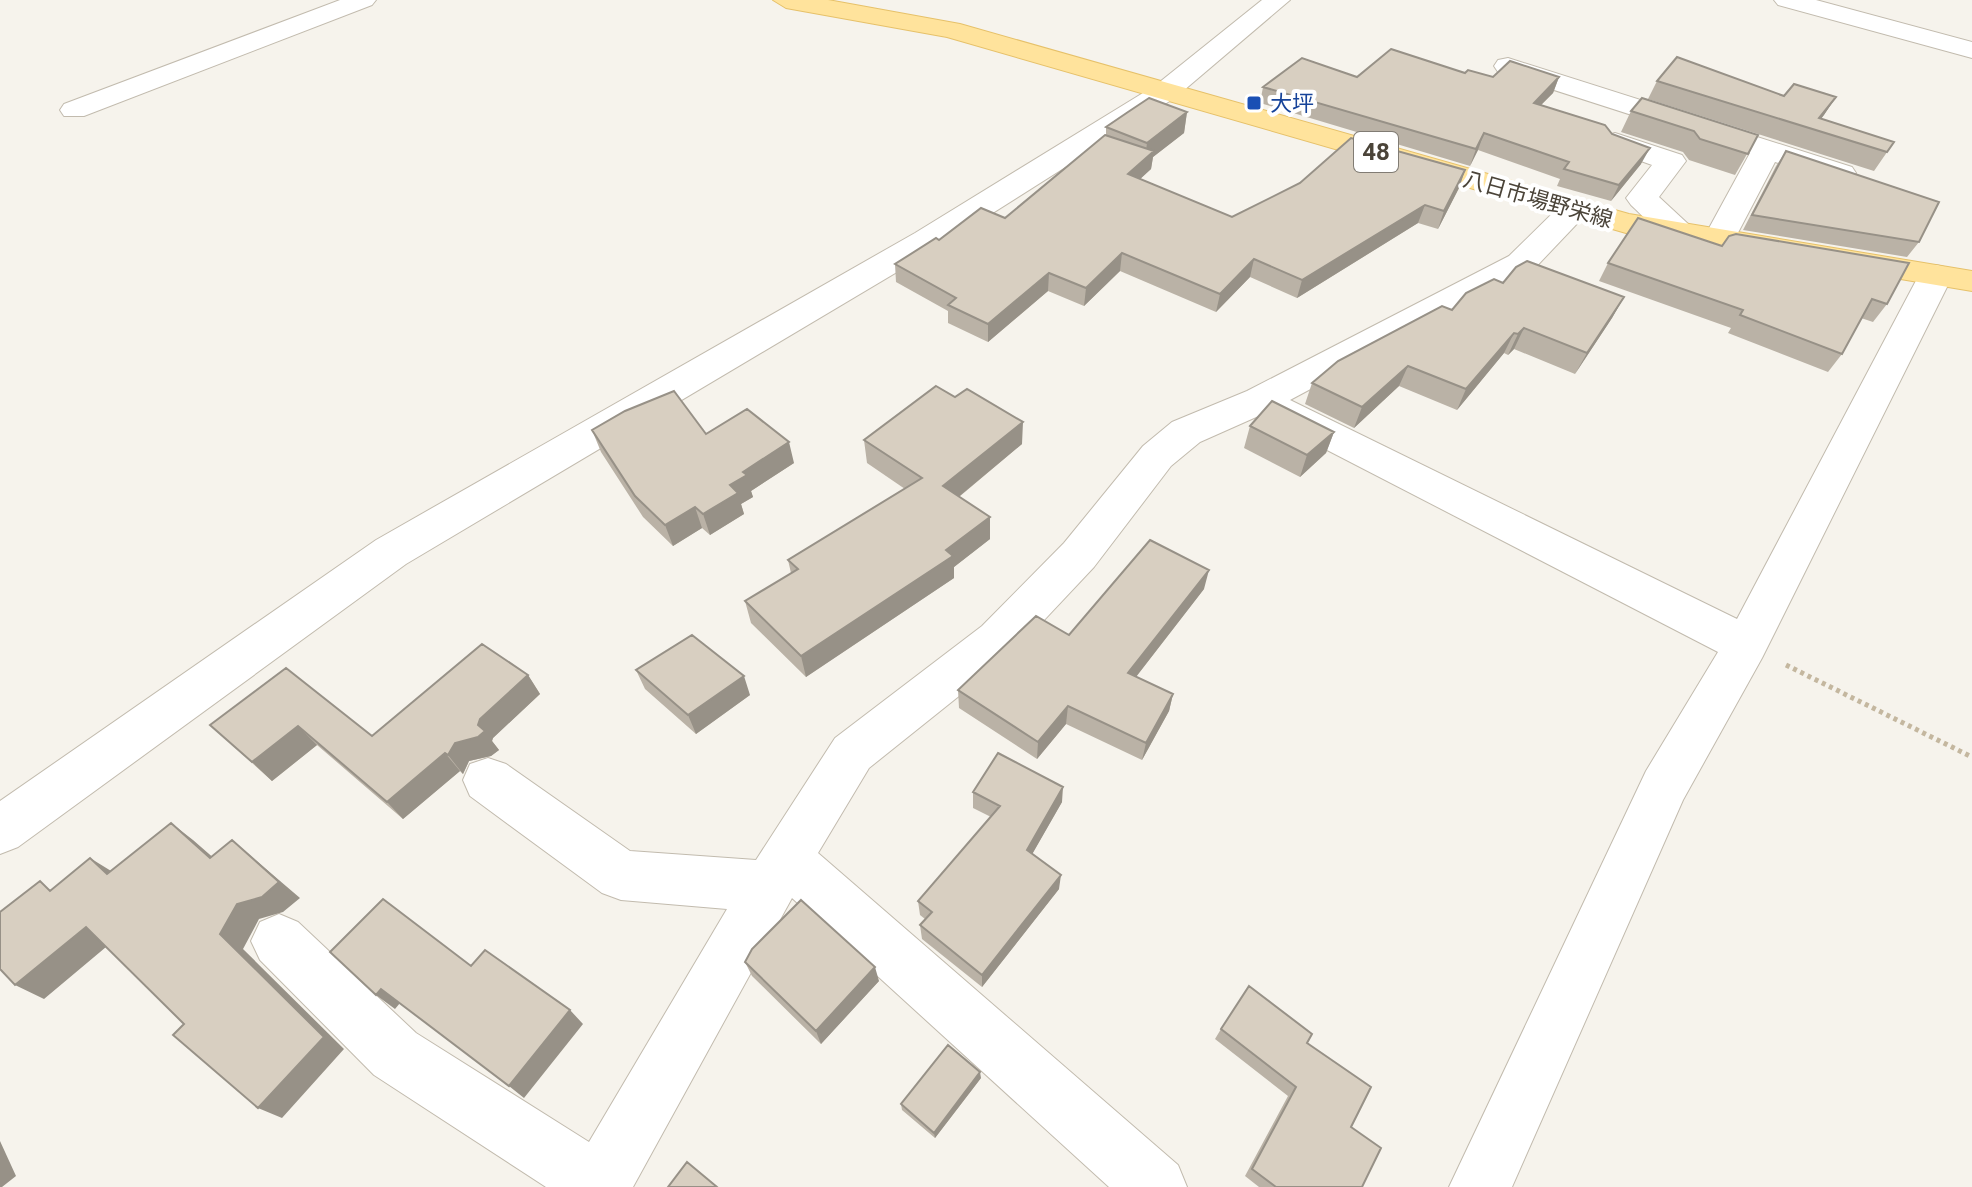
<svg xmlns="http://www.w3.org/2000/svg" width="1972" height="1187" font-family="Roboto,'Noto Sans JP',sans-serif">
  <rect width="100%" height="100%" fill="#f6f3ec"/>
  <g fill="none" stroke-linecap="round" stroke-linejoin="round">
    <defs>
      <path id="minor" d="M340,0H376L372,5L84,116H64L60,110L64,104Z
        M1262,0H1290L1176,97L939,247L406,564L18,847L0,854V801L376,540L915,233L1156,85Z
        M1774,0H1816L1972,42V58L1778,5Z
        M1508,58L1852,167L1856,173L1852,179L1841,182L1775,162L1730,248L1718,251L1706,248L1702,241L1750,153L1498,72L1494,66L1498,60Z
        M1615,133L1682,155L1686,161L1659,197L1700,235L1696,242C1669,249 1650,222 1631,205L1626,198L1652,165L1605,148L1600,142L1605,136Z
        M1574,200L1585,203L1590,210L1533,270L1290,400L1737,619L1919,275L1924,268L1936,265L1948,268L1953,275L1762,658L1683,800L1512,1187H1449L1646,771L1718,652L1267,419L1263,414L1200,442L1171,466L1094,567L1014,652L869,768L818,853L1178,1165L1187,1187H1109L792,898L633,1187H546L374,1075L260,960L251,941L260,922L279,914L298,922L416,1033L589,1142L727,909L621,900L602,893L470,796L463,780L470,764L488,758L506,764L630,851L756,860L835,738L982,626L1064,543L1143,446L1172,422L1247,391L1509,256L1563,203Z"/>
      <path id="major" d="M773,0H828L960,24L1629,214L1972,271V291L1626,233L947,37L786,8Z"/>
    </defs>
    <use href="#minor" stroke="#c2bbae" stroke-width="2"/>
    <use href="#major" stroke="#e6c16a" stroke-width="2"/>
    <path stroke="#c4b79f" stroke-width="5" stroke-dasharray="4 4" stroke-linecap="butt" d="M1786,665L1972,757"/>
    <use href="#minor" fill="#fff" fill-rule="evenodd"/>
    <use href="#major" fill="#ffe39c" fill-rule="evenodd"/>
  </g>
  <path fill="#bab2a6" d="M1357,77H1559L1553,93L1541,105L1612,134L1641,164L1611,201L1557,186L1560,179L1478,150L1470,166L1260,103L1263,87Z
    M1657,81L1784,96L1836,97L1821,119L1894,142L1874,171L1648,99Z
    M1631,111L1758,135L1735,175L1689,160L1683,152L1621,132Z
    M1187,112L1184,133L1153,157L1151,169L1140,179L1232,217L1465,170L1459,188L1438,229L1418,223L1297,298L1250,277L1216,312L1120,271L1084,306L1048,291L988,342L948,323V311L896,282L895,264L939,240L1005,218L1106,135V127Z
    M1786,151L1919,242L1907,257L1743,230L1776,166Z
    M1638,218L1887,304L1873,322L1861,318L1842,354L1828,372L1728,333L1731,328L1599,281L1608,263Z
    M1503,283L1624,297L1612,318L1575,374L1514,349L1508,355L1504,353L1457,410L1399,386L1354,428L1305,404L1312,383Z
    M1250,426L1334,432L1326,453L1300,477L1244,448Z
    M592,430L706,434L794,463L751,491L753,497L741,504L744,514L710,535L702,528L673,546L643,517L601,452Z
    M864,440L1022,444L959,497L990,539L954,567V578L806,677L751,623L745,601L791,573L788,560L905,489L867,463Z
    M1204,589L1136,677L1173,694L1169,711L1142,760L1066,724L1037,759L959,708L958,690L1069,635Z
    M286,668L372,736L528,675L540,694L493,738L492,741L499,750L491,756L469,761L463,774L460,771L403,819L317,745L272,781L210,725Z
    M636,670L750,695L696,734L645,689Z
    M973,792L1062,802L1032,854L1059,889L982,987L922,939L920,925L925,919L920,915L918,901L991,817L973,808Z
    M745,962L879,981L821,1044L752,976Z
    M1221,1029L1307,1043L1351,1127L1362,1187H1259L1245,1176L1288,1096L1215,1039Z
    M981,1078L935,1138L902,1110L901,1104Z"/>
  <path fill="#979187" d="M1559,77L1553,93L1527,119L1534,103Z
    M1836,97L1824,115L1813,129L1819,118Z
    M1187,112L1184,133L1153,157L1151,169L1126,192L1128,174L1145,159L1147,143Z
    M1484,133L1478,150L1470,166L1476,149Z
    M1650,148L1641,164L1611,201L1619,185Z
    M1465,170L1459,188L1438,229L1444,211Z
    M1425,205L1418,223L1297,298L1302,280Z
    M1122,253L1120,271L1084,306L1086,288Z
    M1254,259L1250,277L1216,312L1220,294Z
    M1049,273L1048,291L988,342V324Z
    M1624,297L1612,318L1575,374L1587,353Z
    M1524,328L1514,349L1508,355L1518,334Z
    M1514,333L1504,353L1457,410L1466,389Z
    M1408,366L1399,386L1354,428L1362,407Z
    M1023,422L1022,444L944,509L943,486Z
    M1334,432L1326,453L1300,477L1307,455Z
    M789,442L794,463L751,491L753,497L741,504L744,514L710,535L703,514L743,472Z
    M695,507L702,528L673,546L665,525Z
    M990,517V539L954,567V578L806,677L801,656Z
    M1209,570L1204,589L1125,691L1128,673Z
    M528,675L540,694L493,738L492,741L499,750L491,756L469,761L463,774L448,755L455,743Z
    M744,676L750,695L696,734L688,715Z
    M1173,694L1169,711L1142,760L1146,743Z
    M1068,706L1066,724L1037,759L1038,742Z
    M298,726L317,745L272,781L252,762Z
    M445,753L460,771L403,819L387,802Z
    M1063,787L1062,802L1026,865L1027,850Z
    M171,823L193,840L232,874L210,858Z
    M232,840L300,898L283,912L259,919L243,949L344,1049L282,1118L258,1108L220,934L237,904Z
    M90,858L116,874H107Z
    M1061,875L1059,889L982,987V975Z
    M86,927L112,942L44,999L15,985Z
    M875,967L879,981L821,1044L816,1031Z
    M381,989L400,1003L395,1009L376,995Z
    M570,1010L583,1024L524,1098L509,1086Z
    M980,1072L981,1078L935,1138L934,1133Z
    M0,1141L16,1176L2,1187H0Z"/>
  <path fill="#d8cfc1" stroke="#979187" stroke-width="2" d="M1391,49L1465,73L1468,70L1493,77L1510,61L1559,77L1534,103L1605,125L1612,134L1650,148L1619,185L1564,169L1569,162L1484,133L1476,149L1263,87L1302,58L1357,77Z
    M1677,57L1784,96L1794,84L1836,97L1819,118L1894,142L1887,152L1657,81Z
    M1149,98L1187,112L1147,143L1106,127L1128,112Z
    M1642,98L1758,135L1748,154L1700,139L1694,131L1631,111Z
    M1105,135L1154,151L1128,174L1232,217L1300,183L1351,138L1465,170L1444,211L1425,205L1302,280L1254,259L1220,294L1122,253L1086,288L1049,273L988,324L948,305L956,298L895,264L936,238L939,240L981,208L1005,218Z
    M1786,151L1939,202L1919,242L1752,215Z
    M1638,218L1722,246L1729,236L1736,234L1909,263L1887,304L1872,299L1842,354L1740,315L1743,310L1608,263Z
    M1527,261L1624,297L1587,353L1524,328L1518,334L1514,333L1466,389L1408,366L1362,407L1312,383L1338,361L1442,306L1452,310L1466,293L1494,279L1503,283L1516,267Z
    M936,386L955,397L967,389L1023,422L943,486L990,517L946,550L953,556L801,656L745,601L798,569L788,560L922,478L864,440Z
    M674,391L706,434L747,409L789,442L743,472L747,475L730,485L738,493L703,514L695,507L665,525L635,496L592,430L625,411Z
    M1272,401L1334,432L1307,455L1250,426Z
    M1150,540L1209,570L1128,673L1173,694L1146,743L1068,706L1038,742L958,690L1036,616L1069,635Z
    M692,635L744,676L688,715L636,670Z
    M482,644L528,675L480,719L478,725L485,731L478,737L455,743L448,755L445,753L387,802L298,726L252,762L210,725L286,668L372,736Z
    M998,753L1063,787L1027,850L1061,875L982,975L920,925L932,912L918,901L1000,806L973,792Z
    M171,823L210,858L232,840L279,882L262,897L237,904L220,934L324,1037L258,1108L173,1035L184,1024L86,927L15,985L0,969V912L40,881L50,891L90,858L107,874Z
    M383,899L471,966L485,950L570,1010L509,1086L381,989L376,995L330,952Z
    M801,900L875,967L816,1031L745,962L752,949Z
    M1249,986L1312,1034L1307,1043L1371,1087L1351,1127L1381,1148L1362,1187H1276L1252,1169L1296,1087L1221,1029Z
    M948,1045L980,1072L934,1133L901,1104Z
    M687,1162L717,1187H668Z"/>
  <rect fill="#1a4fb4" stroke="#fff" stroke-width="3" x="1246" y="95" width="16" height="16" rx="4"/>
  <g text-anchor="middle" stroke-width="8" stroke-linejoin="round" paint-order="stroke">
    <g font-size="22" fill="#164399" stroke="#fff" text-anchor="start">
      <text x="1270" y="111">大坪</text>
    </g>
    <g font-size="22" fill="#4b4439" stroke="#fff">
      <text transform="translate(1538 199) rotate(16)" y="8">八日市場野栄線</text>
    </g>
    <rect fill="#fff" stroke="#817c74" stroke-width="2" x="1354" y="132" width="44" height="40" rx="6"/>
    <g font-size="24" font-weight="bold" fill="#4b4439">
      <text x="1376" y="160">48</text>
    </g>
  </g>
</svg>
